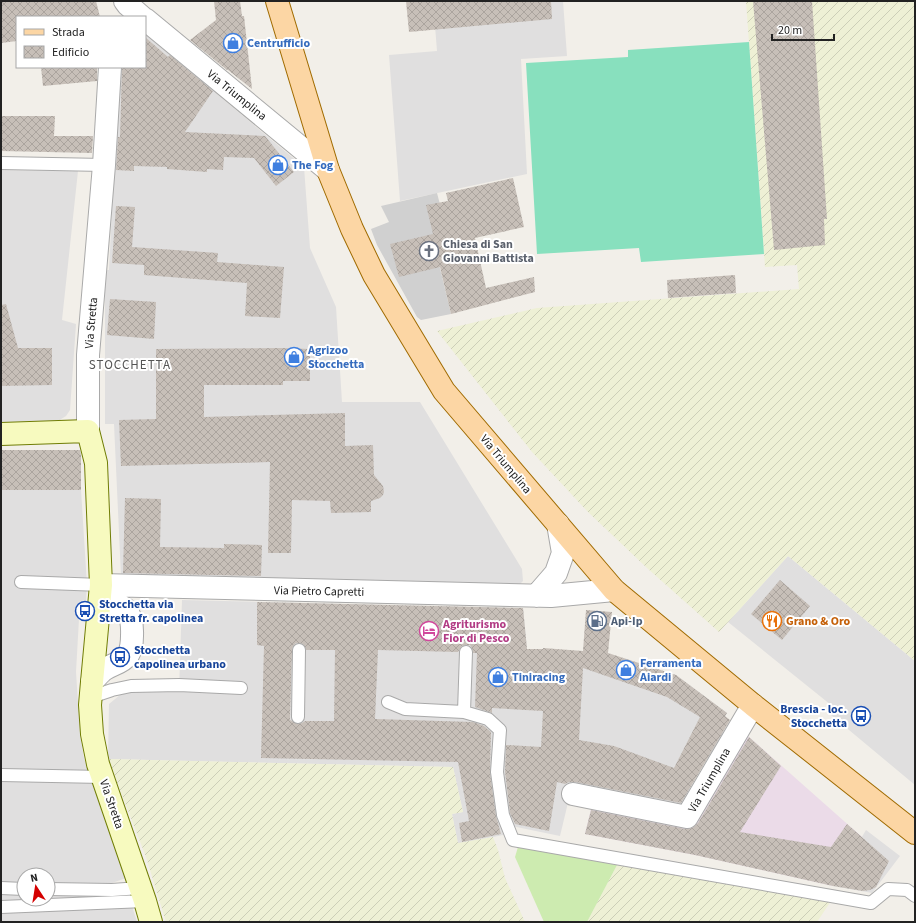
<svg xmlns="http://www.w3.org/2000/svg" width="916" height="923" font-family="'Source Sans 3',sans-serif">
  <defs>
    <pattern id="farmland-furrows" width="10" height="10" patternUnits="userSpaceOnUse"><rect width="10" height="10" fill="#eef0d5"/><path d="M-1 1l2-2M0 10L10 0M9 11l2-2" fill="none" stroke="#ccceb7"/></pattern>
    <pattern id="building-cross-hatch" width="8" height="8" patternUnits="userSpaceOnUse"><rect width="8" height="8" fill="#c7bfb8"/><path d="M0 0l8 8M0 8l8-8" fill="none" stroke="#aba49e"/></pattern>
  </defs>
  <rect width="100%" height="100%" fill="#f2efe9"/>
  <path fill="#e0dfdf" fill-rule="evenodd" d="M433,1H563L567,56L521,59L527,174L400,201L389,55L437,51Z
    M145,34L304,167L310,248L336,307L342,402H420L522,569L523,581L519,585L121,576L114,424H105V270H109L119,67H145Z
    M1,170L78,171L62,320L76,324L70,410L66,416L58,421L1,422Z
    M1,450L81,451V490L87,585L86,600L80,601L76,672L80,734L84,758L126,878L112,883V897L132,906L137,922H1ZM24,875H48V899H24Z
    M788,556L915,661V785L831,715L836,709L728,622Z
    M182,600L523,608L527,649L676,675L727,713L718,729L729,735L714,762L705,757L680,809L572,786L560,836L507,825L503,835L458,844L452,814L463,812L453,767L108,759L109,704L120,695L134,690L179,691Z
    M866,830L900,856L872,893L833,886Z"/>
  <path fill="#ebdbe8" d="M748,736L862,837L833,886L695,855L585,834L592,805L692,823Z"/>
  <path fill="#d0d0d0" d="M437,193L443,216L434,237L439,264L451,314L421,320L417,317L377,245L371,229L389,222L381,206Z"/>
  <path fill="url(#farmland-furrows)" d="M746,1H913L915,7V661L788,556L719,632L647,568L588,512L532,452L437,331L537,308L799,289L797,265L765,267Z
    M108,759L453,767L463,812L452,814L458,843L493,837L498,850L505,878L525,922H166L146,857Z
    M617,865L831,901L817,922H587Z"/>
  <path fill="#cdebb0" d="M518,847L617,865L587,922H544L515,857Z"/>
  <path fill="#88e0be" d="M749,42L764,254L641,262L639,248L537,254L526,63L628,57V50Z"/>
  <path fill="url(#building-cross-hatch)" fill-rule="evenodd" d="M1,1H96L100,17H17V41L1,43Z
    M214,1H240L242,16H244L252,89L228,70H227L190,40L216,20Z
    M406,1H551L552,19L409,32Z
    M753,1H812L827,219H824L825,245L774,250Z
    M145,37L168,57L170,55L213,91L185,132L265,136L294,172L276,186L254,158L224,157L223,170L207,169V172L167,169V167L134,166V171L116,170L118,137H120L122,67H145Z
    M41,67H97V81L43,86Z
    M1,116H55L54,136H93L92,153L1,151Z
    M513,178L524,227L475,238L486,288L534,277L535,292L451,314L440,267L399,277L390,244L433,234L426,205L448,201L446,193Z
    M116,206L135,207L132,247L218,253L217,262L284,267L280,318L245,316L247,283L144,275V265L112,263Z
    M735,275L736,293L668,298L667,280Z
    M110,299L156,302L154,339L107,335Z
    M6,304L18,348H52V385L1,386V305Z
    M282,348L310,349V381H283V385H204V417L345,413V446L373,445L374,475L383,486L384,492L383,495L380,498L371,501V512L331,513L330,501L292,500L291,553H268L270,462L121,466L119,420L156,419V349Z
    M1,450H80L81,456V490H1Z
    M125,498L161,499L160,547L224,548V544L262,545L261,576L123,573Z
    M780,580L810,606L782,640L751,614Z
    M257,602L523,608L527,649H543V648L583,651L586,610L612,612L608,653L676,675L727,713L725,716L730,720L681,803L575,782H569L565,784L557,782L549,831L515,824L510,813L505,772L506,745L541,747L543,711L492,708V713L475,707L477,653H473L472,648L470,645H466L462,646L458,652L378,650L375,719L473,722L484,726L491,732L490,773L496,816L501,834L462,842L459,823L469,821L458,762L261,758L264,646L257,645ZM296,643L303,644L306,650H335L334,721H305L302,723L298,724L290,720L292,650L293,646ZM583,668L667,697L700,717L674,768L614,746L579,740Z
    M749,737L781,766L740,832L831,847L847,824L889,861L876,887L870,890L863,891L833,886L695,855L585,834L591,810L685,829L692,828L698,823Z"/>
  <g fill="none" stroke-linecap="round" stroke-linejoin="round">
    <defs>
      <path id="lane" d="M1,163L104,165
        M21,582L101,585
        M91,697L112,690L131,686L179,685L241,688
        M388,702L405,709L464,712L488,719L500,730L497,772L503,815L513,840L871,903L888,889L907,890L915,896
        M464,712L466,652
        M298,717L299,650
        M1,775L103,777
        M1,888L24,889
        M48,889L112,890L140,888
        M1,907L145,901"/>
      <path id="street" d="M125,1L128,5L142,17
        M145,19L328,170
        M88,431V355L104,165L110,67
        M101,585L551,596L614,590
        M536,596L556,573L563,553L558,524
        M92,682C96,678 100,672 105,669C113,664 122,663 128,655C131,650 132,642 132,636C133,611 126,603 100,602
        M573,794L687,817L753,705"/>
      <path id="secondary" d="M1,434L88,431L96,463L101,585L92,682L90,705L92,734L98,764L145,901L151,922"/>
      <path id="primary" d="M277,1L328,170L352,229L374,275L444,391L614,590L753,705L915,833"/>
    </defs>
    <use href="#lane" stroke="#a9a9a9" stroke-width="14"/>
    <use href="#street" stroke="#a9a9a9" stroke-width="24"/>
    <use href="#secondary" stroke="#707d05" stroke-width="24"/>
    <use href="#primary" stroke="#a06b00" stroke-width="24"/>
    <use href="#lane" stroke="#fff" stroke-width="12"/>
    <use href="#street" stroke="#fff" stroke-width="22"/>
    <use href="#secondary" stroke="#f7fabf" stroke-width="22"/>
    <use href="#primary" stroke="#fcd6a4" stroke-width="22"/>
  </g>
  <defs>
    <symbol id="shop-ring" viewBox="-11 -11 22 22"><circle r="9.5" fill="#fff" stroke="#3f7fe0" stroke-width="1.5"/><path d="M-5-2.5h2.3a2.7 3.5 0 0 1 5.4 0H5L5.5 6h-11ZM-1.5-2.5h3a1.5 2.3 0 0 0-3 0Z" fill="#3f7fe0"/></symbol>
    <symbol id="church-ring" viewBox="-11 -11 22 22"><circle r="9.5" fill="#fff" stroke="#6b7280" stroke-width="1.5"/><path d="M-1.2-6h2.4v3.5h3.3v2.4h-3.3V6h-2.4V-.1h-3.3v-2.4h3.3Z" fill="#6b7280"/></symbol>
    <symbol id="bus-ring" viewBox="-11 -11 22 22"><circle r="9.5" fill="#fff" stroke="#1a4fb4" stroke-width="1.5"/><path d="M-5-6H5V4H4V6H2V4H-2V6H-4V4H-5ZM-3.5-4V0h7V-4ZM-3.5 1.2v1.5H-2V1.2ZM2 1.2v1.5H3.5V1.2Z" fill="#1a4fb4"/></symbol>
    <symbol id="fuel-ring" viewBox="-11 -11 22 22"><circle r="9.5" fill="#fff" stroke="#5c6f8a" stroke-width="1.5"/><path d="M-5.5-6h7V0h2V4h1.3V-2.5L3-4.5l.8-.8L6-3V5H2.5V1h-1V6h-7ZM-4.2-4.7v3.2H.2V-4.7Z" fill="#5c6f8a"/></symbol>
    <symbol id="restaurant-ring" viewBox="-11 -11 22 22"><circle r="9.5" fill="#fff" stroke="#e8710a" stroke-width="1.5"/><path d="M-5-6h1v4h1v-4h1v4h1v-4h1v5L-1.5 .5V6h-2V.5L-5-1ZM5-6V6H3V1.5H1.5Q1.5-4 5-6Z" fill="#e8710a"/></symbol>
    <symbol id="hotel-ring" viewBox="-11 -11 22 22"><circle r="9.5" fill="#fff" stroke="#d1479c" stroke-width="1.5"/><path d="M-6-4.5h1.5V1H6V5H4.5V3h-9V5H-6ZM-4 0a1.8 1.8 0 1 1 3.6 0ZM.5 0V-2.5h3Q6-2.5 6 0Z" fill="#d1479c"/></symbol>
  </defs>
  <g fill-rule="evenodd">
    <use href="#shop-ring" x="222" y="32" width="22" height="22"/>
    <use href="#shop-ring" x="267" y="154" width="22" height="22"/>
    <use href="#church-ring" x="418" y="240" width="22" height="22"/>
    <use href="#shop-ring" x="283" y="346" width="22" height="22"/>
    <use href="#bus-ring" x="74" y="600" width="22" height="22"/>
    <use href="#fuel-ring" x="586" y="610" width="22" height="22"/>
    <use href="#restaurant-ring" x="761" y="610" width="22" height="22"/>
    <use href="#hotel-ring" x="418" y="620" width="22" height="22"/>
    <use href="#bus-ring" x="109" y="646" width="22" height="22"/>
    <use href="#shop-ring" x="615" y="659" width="22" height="22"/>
    <use href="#shop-ring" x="487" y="666" width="22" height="22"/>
    <use href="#bus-ring" x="850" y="705" width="22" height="22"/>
  </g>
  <g text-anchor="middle" stroke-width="4" stroke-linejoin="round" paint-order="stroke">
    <g font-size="12" font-weight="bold" fill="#366cbe" stroke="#fff" text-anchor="start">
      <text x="247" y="47">Centrufficio</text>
      <text x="292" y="169">The Fog</text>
      <text x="308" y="354">Agrizoo<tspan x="308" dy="14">Stocchetta</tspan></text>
      <text x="640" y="667">Ferramenta<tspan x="640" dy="14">Aiardi</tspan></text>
      <text x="512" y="681">Tiniracing</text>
    </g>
    <g font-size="12" fill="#222" stroke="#fff">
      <text transform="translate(237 95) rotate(39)" y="4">Via Triumplina</text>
      <text transform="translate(91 323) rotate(-85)" y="4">Via Stretta</text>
      <text transform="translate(506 464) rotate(50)" y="4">Via Triumplina</text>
      <text transform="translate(319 591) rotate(1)" y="4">Via Pietro Capretti</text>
      <text transform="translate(709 780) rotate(-60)" y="4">Via Triumplina</text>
      <text transform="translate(112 804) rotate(71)" y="4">Via Stretta</text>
    </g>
    <g font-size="12" font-weight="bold" fill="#5b616d" stroke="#fff" text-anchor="start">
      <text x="443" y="248">Chiesa di San<tspan x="443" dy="14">Giovanni Battista</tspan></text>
    </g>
    <g font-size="12" font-weight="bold" fill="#164399" stroke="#fff" text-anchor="start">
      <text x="99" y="608">Stocchetta via<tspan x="99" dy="14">Stretta fr. capolinea</tspan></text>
      <text x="134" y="654">Stocchetta<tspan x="134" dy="14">capolinea urbano</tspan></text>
      <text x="847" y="713" text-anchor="end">Brescia - loc.<tspan x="847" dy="14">Stocchetta</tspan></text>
    </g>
    <g font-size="12" font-weight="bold" fill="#4e5e75" stroke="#fff" text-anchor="start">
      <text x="611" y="625">Api-Ip</text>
    </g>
    <g font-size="12" font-weight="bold" fill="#c56008" stroke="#fff" text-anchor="start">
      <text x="786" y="625">Grano &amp; Oro</text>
    </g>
    <g font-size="12" font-weight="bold" fill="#b23c85" stroke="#fff" text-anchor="start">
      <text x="443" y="628">Agriturismo<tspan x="443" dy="14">Fior di Pesco</tspan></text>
    </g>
    <g font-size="13" letter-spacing="1" fill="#555" stroke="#fff">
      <text x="130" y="369">STOCCHETTA</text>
    </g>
  </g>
  <rect width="916" height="923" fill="none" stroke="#222222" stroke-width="4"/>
  <rect x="16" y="16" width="130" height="52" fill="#ffffff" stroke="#a7a7a7"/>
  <rect x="24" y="29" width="20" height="6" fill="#fcd6a4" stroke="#a7a7a7"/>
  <text x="52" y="36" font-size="12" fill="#222222">Strada</text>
  <rect x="24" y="46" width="20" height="12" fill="url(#building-cross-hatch)" stroke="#a7a7a7"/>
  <text x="52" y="56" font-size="12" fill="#222222">Edificio</text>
  <g transform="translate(36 887) rotate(348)"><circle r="19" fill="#ffffff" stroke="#a7a7a7"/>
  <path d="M0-3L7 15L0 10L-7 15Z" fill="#d40000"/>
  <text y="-6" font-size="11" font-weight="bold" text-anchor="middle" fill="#222222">N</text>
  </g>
  <path d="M772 34v6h62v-6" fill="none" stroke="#222222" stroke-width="2"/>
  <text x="778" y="34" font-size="12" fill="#222222" stroke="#ffffff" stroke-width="3" paint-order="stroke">20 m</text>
</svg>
